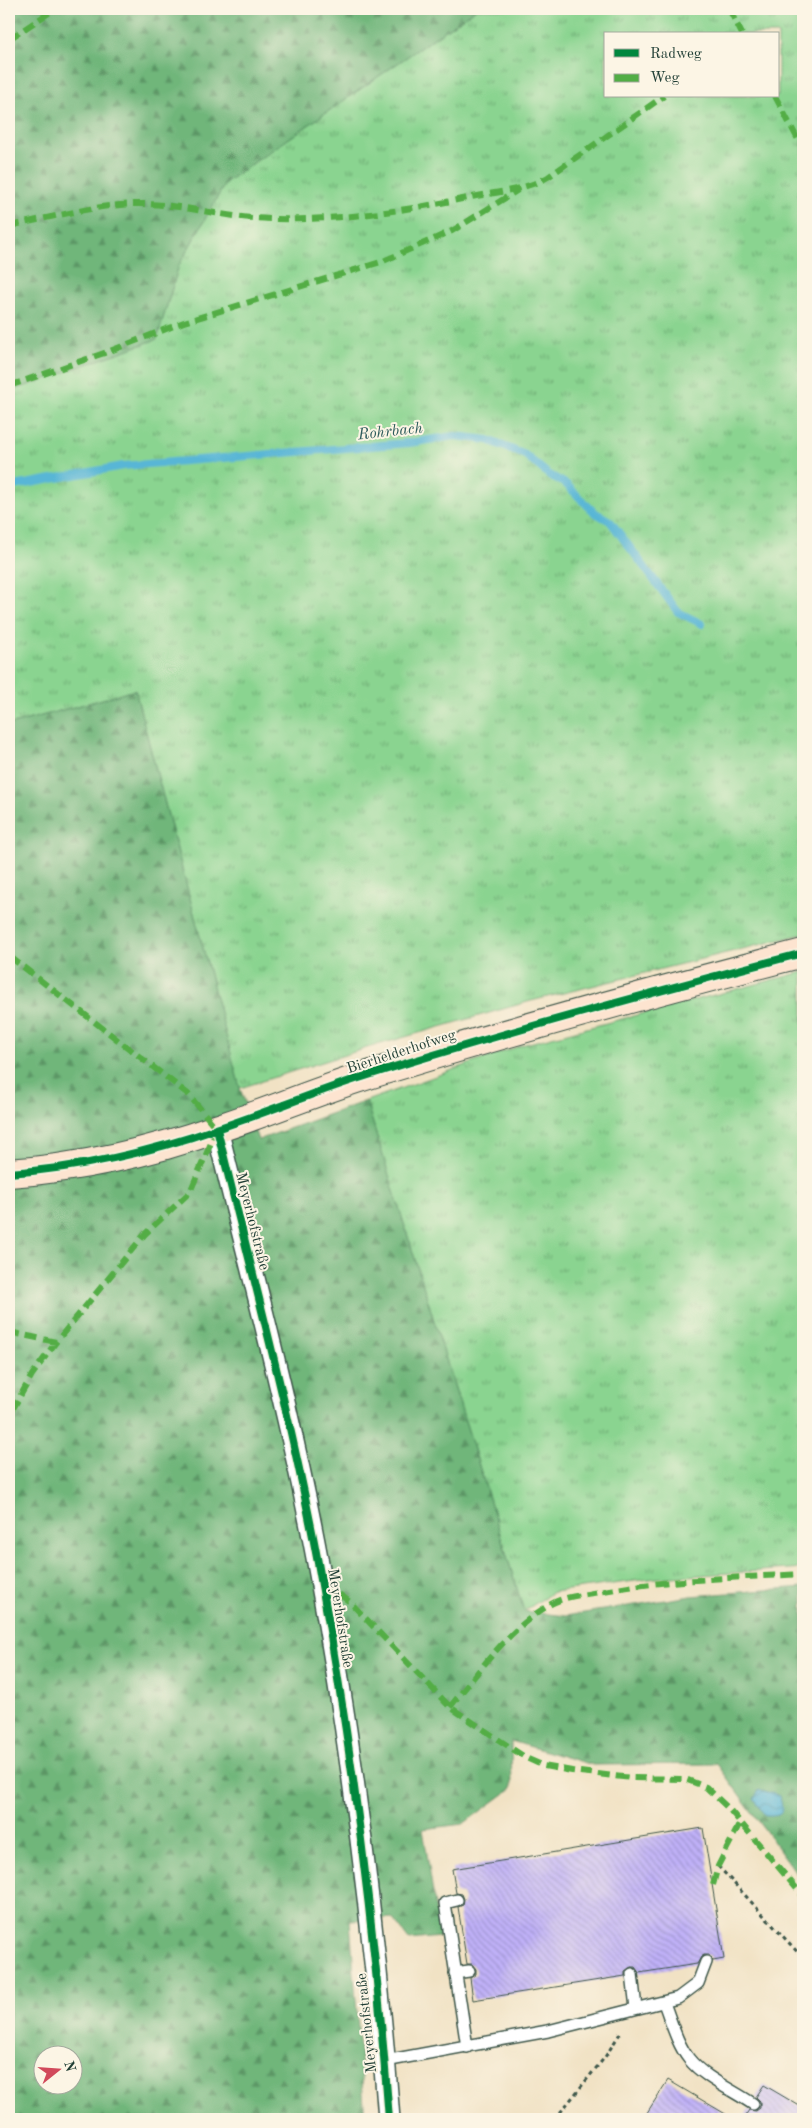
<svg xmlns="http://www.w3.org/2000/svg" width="812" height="2128" font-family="'Old Standard TT',serif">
  <defs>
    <pattern id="grass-tufts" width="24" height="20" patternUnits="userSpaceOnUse" patternTransform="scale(1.25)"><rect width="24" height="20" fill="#8ad490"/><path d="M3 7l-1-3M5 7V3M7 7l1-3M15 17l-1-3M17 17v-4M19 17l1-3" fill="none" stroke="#70ad76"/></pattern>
    <pattern id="forest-firs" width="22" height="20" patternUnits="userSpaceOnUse" patternTransform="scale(1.25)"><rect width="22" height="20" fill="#6fb67a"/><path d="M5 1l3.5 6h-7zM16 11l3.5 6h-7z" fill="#5b9565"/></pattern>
    <pattern id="water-waves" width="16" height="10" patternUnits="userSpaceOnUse" patternTransform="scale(1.25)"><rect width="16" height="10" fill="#58b6d6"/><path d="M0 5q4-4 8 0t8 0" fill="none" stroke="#4895ae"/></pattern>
    <pattern id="building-back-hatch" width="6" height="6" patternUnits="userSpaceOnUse" patternTransform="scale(1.25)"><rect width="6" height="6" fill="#c0b1f8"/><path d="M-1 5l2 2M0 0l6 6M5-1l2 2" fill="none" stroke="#9b91ca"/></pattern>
  </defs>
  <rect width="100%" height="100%" fill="#fcf5e5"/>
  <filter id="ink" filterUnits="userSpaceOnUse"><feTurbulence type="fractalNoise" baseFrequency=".02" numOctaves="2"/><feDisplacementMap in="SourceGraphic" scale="10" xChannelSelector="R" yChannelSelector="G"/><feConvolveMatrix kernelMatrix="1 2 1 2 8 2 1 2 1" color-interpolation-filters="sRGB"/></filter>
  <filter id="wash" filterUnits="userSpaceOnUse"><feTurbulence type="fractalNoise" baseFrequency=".0096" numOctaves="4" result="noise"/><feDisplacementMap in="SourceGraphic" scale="20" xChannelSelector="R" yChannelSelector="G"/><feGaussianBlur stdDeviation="1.12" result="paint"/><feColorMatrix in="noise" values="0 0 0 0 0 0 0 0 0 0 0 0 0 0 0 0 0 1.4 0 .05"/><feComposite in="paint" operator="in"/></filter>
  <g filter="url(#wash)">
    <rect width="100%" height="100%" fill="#f1e2c4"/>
    <path fill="url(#grass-tufts)" stroke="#548862" fill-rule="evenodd" d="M476,9H803V934L531,1001L370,1047L240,1088L135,690L9,725V392L157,339L179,265L226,182ZM606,34H778V96H606Z
      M803,972V1568L657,1578L553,1592L524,1611L366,1101L525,1044Z"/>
    <path fill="url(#forest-firs)" stroke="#477a57" fill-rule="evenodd" d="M9,9H476L226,182L179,265L157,339L9,392Z
      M135,690L240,1088L258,1140L366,1101L524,1611L565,1616L691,1596L803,1587V1882L717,1764L593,1765L511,1741L512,1788L463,1824L423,1829L440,1937L409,1940L392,1918L350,1921L365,2119H9V725ZM42,2056H72V2086H42Z"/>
    <path fill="url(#water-waves)" stroke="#3c7a85" d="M759,1789L780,1796C784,1813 784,1817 765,1816L754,1799Z"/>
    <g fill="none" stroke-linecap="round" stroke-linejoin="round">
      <path stroke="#58b6d6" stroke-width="8" d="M9,487L123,466L409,443L455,436L488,440L525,455L548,474L567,485L594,512L610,521L678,612L702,624"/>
    </g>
    <g id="blocks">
      <path fill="url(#building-back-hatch)" d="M703,1828L724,1959L713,1961L709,1955H704L701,1957L697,1964L639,1973L635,1967H631L625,1971V1976L473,2000L470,1978L476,1974V1969L472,1964H467L458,1907L463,1905L464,1899L462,1894L456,1893L452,1869Z
        M668,2080L734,2119H643Z
        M764,2085L803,2108V2119H743L749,2110L756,2111L760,2108V2101L756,2097Z"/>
    </g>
  </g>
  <g filter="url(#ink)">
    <use href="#blocks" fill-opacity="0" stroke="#3e564a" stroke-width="1"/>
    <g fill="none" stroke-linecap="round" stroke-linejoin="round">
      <defs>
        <path id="lane" d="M457,1900L445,1903L467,2047
          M455,1973L469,1971
          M632,1974L636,2008
          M664,2003C671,2021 677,2044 689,2059C703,2077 734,2091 753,2104
          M385,2061L548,2031L678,1998L698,1983L706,1962"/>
        <path id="street" d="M217,1129C252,1273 291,1417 318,1563C352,1746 375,1933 389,2119"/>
        <path id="secondary" d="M9,1173C81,1168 151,1152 219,1128C265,1113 310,1094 356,1079C504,1032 653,992 803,953"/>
      </defs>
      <use href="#lane" stroke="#3e564a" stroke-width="14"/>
      <use href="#street" stroke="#3e564a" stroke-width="24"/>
      <use href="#secondary" stroke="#3e564a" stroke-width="30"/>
      <path stroke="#3e564a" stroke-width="3" stroke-dasharray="4 4" stroke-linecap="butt" d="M718,1866L803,1958
        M555,2119L605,2057L621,2032"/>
      <use href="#lane" stroke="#fff" stroke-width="11"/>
      <use href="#street" stroke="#fff" stroke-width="21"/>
      <use href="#secondary" stroke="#fde4d0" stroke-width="28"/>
      <path stroke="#52ad45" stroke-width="6" stroke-dasharray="12 6" stroke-linecap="butt" d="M729,9L742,34
        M9,39L55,9
        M775,96L803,149
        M9,226C50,218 94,205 136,204C175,203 214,215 253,218C325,223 397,212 467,198C495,192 523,191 548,177L664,96
        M9,386L110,351L184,322L381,262L452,231L518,190
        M9,956L188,1094L217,1129L190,1192L145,1234L56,1342L32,1375L9,1416
        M9,1332L56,1342
        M322,1589L339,1594L350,1602L450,1707L526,1758L544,1766L572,1771L631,1778L685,1779L706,1787L729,1809L803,1896
        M450,1707C480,1670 509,1628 551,1604C565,1596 583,1595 599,1592C666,1579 735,1578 803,1574
        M713,1885L718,1866L740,1823"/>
      <defs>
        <path id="cycleway" d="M217,1129C252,1273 291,1417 318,1563C352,1746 375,1933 389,2119
          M9,1173C81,1168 151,1152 219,1128C265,1113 310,1094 356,1079C504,1032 653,992 803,953"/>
      </defs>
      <use href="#cycleway" stroke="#fcf5e5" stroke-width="11"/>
      <use href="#cycleway" stroke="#00873e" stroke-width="8"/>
    </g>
  </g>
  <g text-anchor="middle" stroke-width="4" stroke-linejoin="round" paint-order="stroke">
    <g font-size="15" fill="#1f3d34" stroke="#fcf5e5">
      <text transform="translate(401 1051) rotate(-18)" y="5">Bierhelderhofweg</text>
      <text transform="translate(253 1221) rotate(76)" y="5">Meyerhofstraße</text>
      <text transform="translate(341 1618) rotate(81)" y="5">Meyerhofstraße</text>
      <text transform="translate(366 2023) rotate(-96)" y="5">Meyerhofstraße</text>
    </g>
    <g font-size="16" font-style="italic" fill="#2d5b5c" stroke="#fcf5e5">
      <text transform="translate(390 430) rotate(-6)" y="6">Rohrbach</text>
    </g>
  </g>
  <rect width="812" height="2128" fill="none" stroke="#fcf5e5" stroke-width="30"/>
  <rect x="604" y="32" width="175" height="65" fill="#fcf5e5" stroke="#a4ab9e"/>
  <rect x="614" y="49" width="25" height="8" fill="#00873e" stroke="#a4ab9e"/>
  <text x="650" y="58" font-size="15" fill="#1f3d34">Radweg</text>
  <rect x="614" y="74" width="25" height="8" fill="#52ad45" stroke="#a4ab9e"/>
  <text x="650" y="82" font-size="15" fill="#1f3d34">Weg</text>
  <g transform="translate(58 2070) rotate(73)"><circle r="24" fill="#fcf5e5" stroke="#a4ab9e"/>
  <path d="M0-4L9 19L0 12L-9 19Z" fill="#d1495b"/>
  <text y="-8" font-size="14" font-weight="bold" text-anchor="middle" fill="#1f3d34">N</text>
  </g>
</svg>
